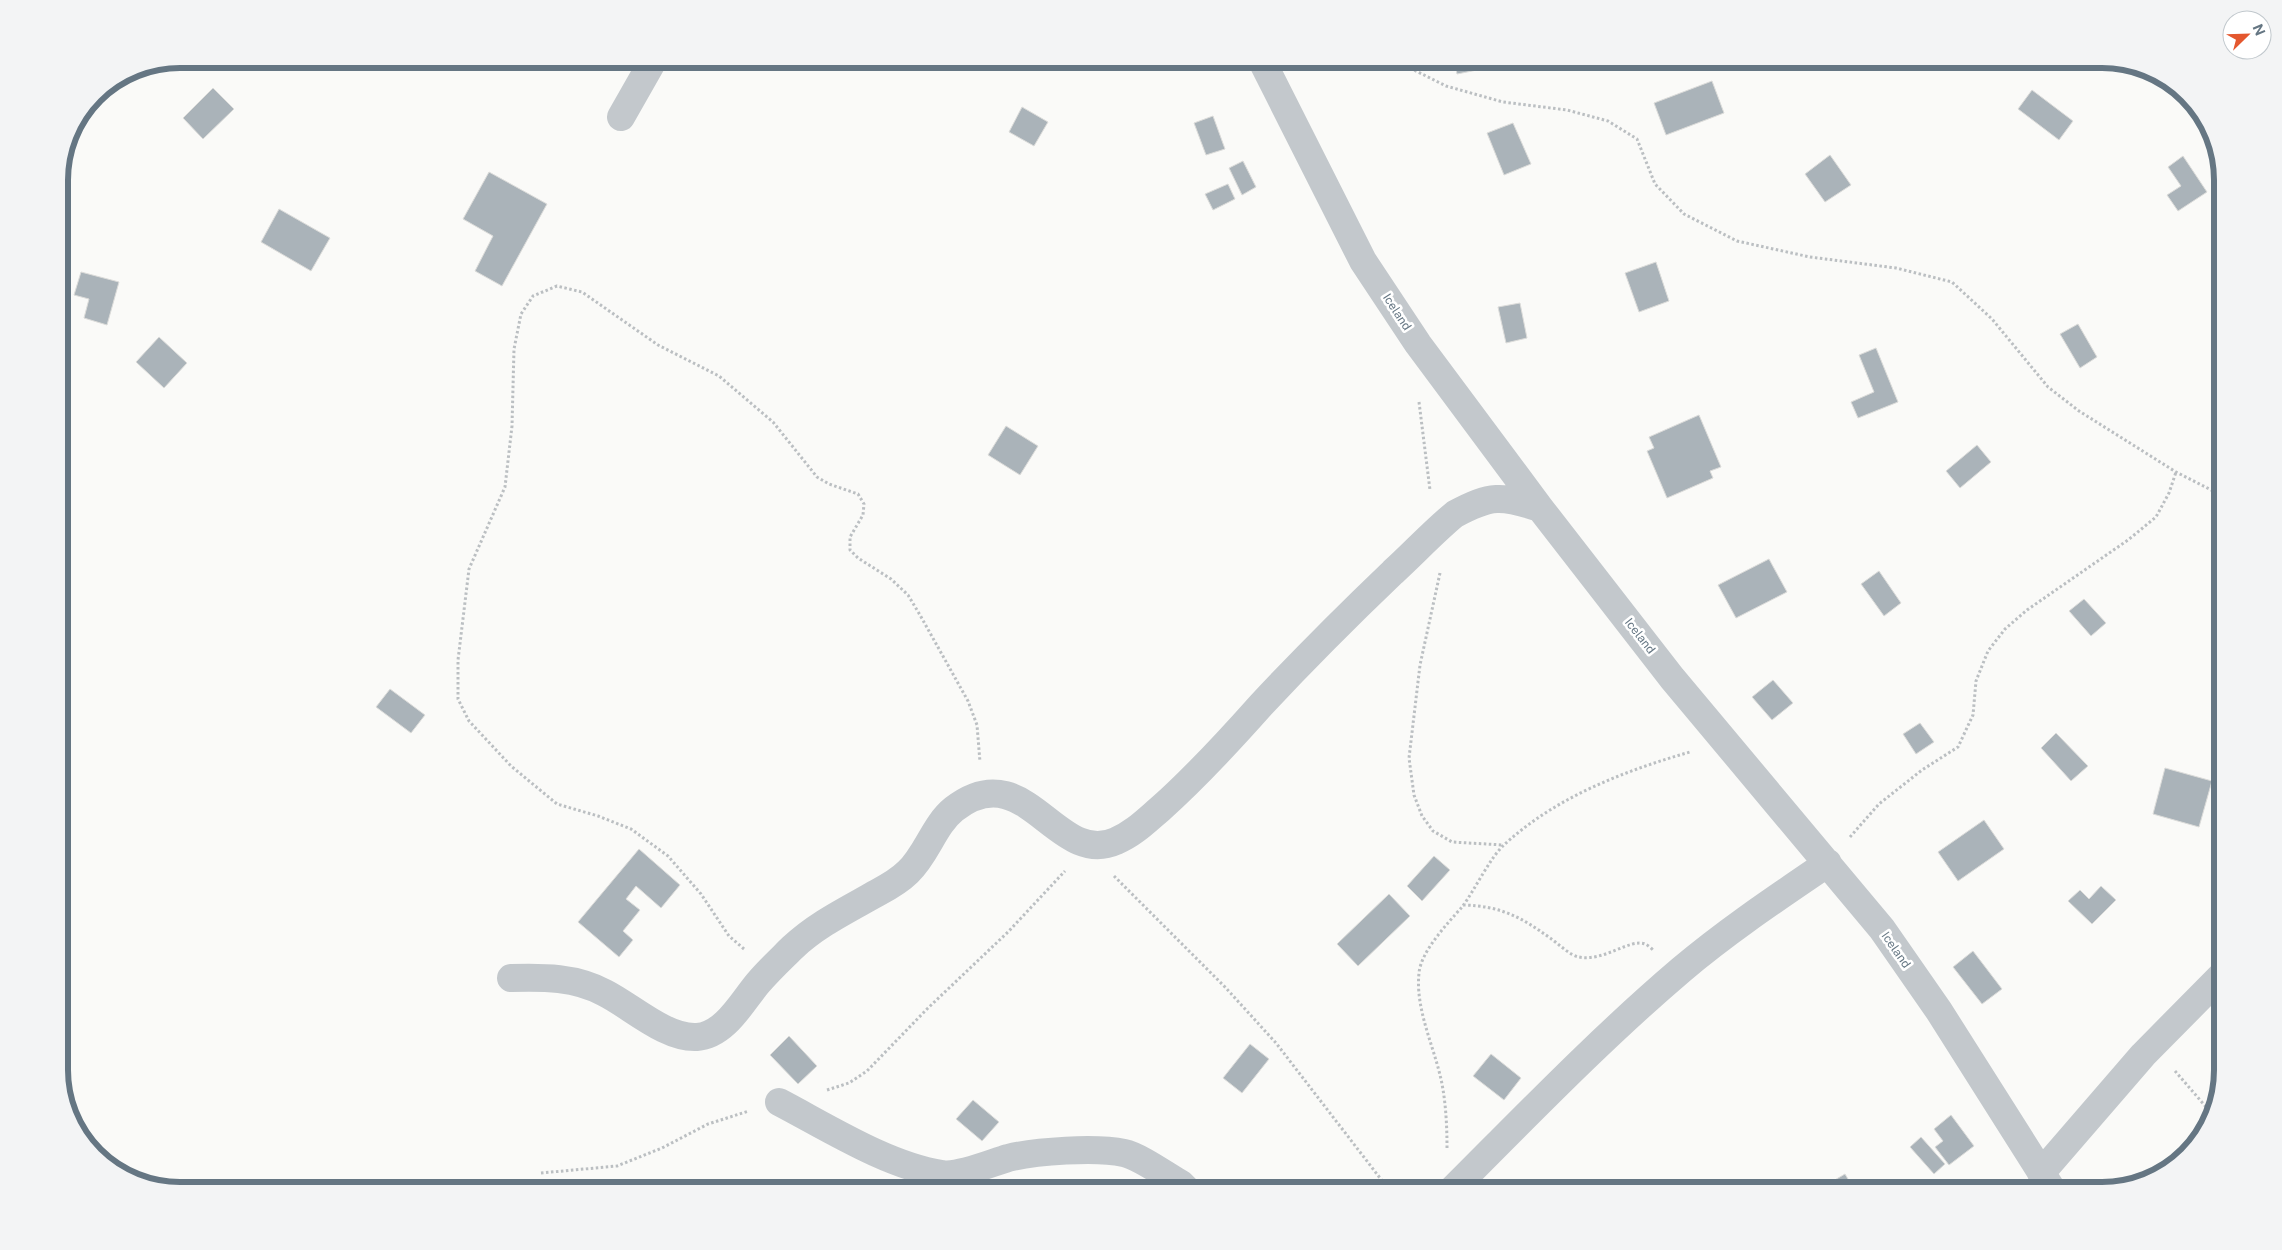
<svg xmlns="http://www.w3.org/2000/svg" width="2282" height="1250" font-family="'Public Sans',sans-serif">
  <rect width="100%" height="100%" fill="#fafaf8"/>
  <path fill="#aab3b9" stroke="#dcdcda" d="M1454,59H1491L1492,67L1457,74Z
    M1712,81L1724,113L1666,135L1654,103Z
    M213,88L234,109L203,139L183,118Z
    M2032,90L2073,121L2059,140L2018,109Z
    M1022,107L1048,122L1034,146L1009,132Z
    M1213,116L1225,149L1206,155L1194,123Z
    M1513,123L1531,164L1504,175L1487,133Z
    M1830,155L1851,185L1825,202L1805,174Z
    M2183,156L2207,192L2178,211L2167,195L2181,186L2168,167Z
    M1243,161L1256,187L1242,195L1229,168Z
    M489,172L547,204L502,286L475,271L493,236L463,219Z
    M1228,184L1235,199L1213,210L1205,194Z
    M279,209L330,238L311,271L261,242Z
    M1656,262L1669,301L1639,312L1625,273Z
    M81,272L119,282L107,325L84,318L89,299L74,295Z
    M1520,303L1527,338L1506,343L1498,307Z
    M2078,324L2097,357L2080,368L2060,334Z
    M159,337L187,363L164,388L136,362Z
    M1876,348L1898,402L1858,418L1851,402L1874,392L1859,355Z
    M1699,415L1721,467L1710,471L1713,478L1667,498L1647,451L1654,448L1649,437Z
    M1006,426L1038,446L1020,475L988,455Z
    M1977,445L1991,462L1960,488L1946,471Z
    M1769,559L1787,592L1736,618L1718,585Z
    M1879,571L1901,603L1884,616L1861,584Z
    M2084,599L2106,623L2091,636L2069,611Z
    M1773,680L1793,703L1772,720L1752,697Z
    M390,689L425,715L411,733L376,707Z
    M1920,723L1934,742L1916,754L1903,734Z
    M2056,733L2088,766L2071,781L2041,748Z
    M2165,768L2212,781L2199,827L2153,814Z
    M1984,820L2004,849L1958,881L1938,852Z
    M639,849L680,885L661,908L636,886L626,899L640,910L623,931L633,940L619,957L578,922Z
    M1434,856L1450,870L1422,901L1407,886Z
    M2101,886L2116,900L2092,924L2068,901L2080,890L2089,899Z
    M1389,894L1410,916L1358,966L1337,944Z
    M1973,951L2002,989L1982,1004L1953,967Z
    M789,1036L817,1066L798,1084L770,1055Z
    M1250,1044L1269,1059L1242,1093L1223,1078Z
    M1491,1054L1521,1078L1504,1100L1473,1076Z
    M973,1100L999,1122L982,1141L956,1119Z
    M1951,1115L1974,1146L1949,1165L1935,1147L1943,1141L1934,1129Z
    M1921,1137L1945,1164L1934,1174L1910,1147Z
    M1845,1174L1855,1191H1832L1828,1184Z"/>
  <g fill="none" stroke-linecap="round" stroke-linejoin="round">
    <path stroke="#bbbfc2" stroke-width="3" stroke-dasharray="2.5 2.5" stroke-linecap="butt" d="M1392,59L1446,86L1503,102L1567,110L1608,121L1637,139L1655,184L1684,214L1737,241L1810,257L1896,268L1952,282L1992,319L2048,387L2079,411L2176,472L2223,496
      M1419,402L1430,490
      M1440,573L1420,665L1409,758L1414,795L1422,816L1433,831L1452,842L1503,845
      M1850,837L1879,804L1922,770L1958,747L1973,715L1976,681L1988,651L2005,629L2027,610L2128,540L2156,517L2169,493L2176,472
      M1114,876L1225,987L1276,1043L1390,1191
      M1463,905C1501,906 1521,917 1550,938C1559,944 1569,955 1579,957C1604,962 1630,938 1645,944C1648,945 1652,949 1654,951
      M744,949L729,936L701,894L668,856L631,829L598,816L557,804L511,766L469,721L458,699V660L469,569L505,487L512,426L514,349L521,314L533,296L557,286L582,292L658,345L719,376L773,422L817,477L829,484L858,494L864,504L863,515L850,537V550L858,558L891,579L908,595L920,615L968,701L977,725L980,762
      M2175,1071L2213,1115
      M827,1090L849,1083L867,1071L928,1008L1008,932L1065,871
      M1447,1148C1447,1127 1446,1105 1442,1084C1435,1048 1415,1010 1419,973C1421,951 1448,923 1462,907C1475,890 1490,857 1505,844C1556,797 1624,771 1690,752
      M541,1173L617,1166L662,1148L708,1124L749,1111"/>
    <path stroke="#c3c8cc" stroke-width="28" d="M1261,59L1363,261L1418,344L1540,508L1672,678L1882,929L1939,1011L2053,1191
      M621,117L654,59
      M511,978C543,977 576,977 605,993C631,1006 666,1039 697,1037C725,1035 742,1002 758,983C769,970 781,959 792,948C814,927 841,913 868,898C882,890 896,884 908,872C927,854 934,825 954,809C1026,753 1056,868 1116,841C1133,834 1146,821 1160,809C1196,777 1229,741 1261,705C1304,659 1348,615 1393,572C1414,553 1433,532 1455,514C1491,495 1501,495 1540,508
      M779,1102C827,1127 888,1166 942,1174C958,1177 991,1163 1008,1158C1036,1151 1096,1147 1124,1153C1139,1156 1167,1176 1181,1184L1188,1191
      M2041,1173L2143,1055L2223,974
      M1451,1191C1526,1116 1600,1039 1681,970C1727,931 1778,897 1828,863"/>
  </g>
  <g text-anchor="middle" stroke-width="5" stroke-linejoin="round" paint-order="stroke">
    <g font-size="12" fill="#657683" stroke="#fff">
      <text transform="translate(1397 312) rotate(57)" y="4">Iceland</text>
      <text transform="translate(1640 636) rotate(52)" y="4">Iceland</text>
      <text transform="translate(1896 950) rotate(55)" y="4">Iceland</text>
    </g>
  </g>
  <path d="M0 0H2282V1250H0ZM180 68H2102A112 112 0 0 1 2214 180V1070A112 112 0 0 1 2102 1182H180A112 112 0 0 1 68 1070V180A112 112 0 0 1 180 68Z" fill="#f3f4f5" fill-rule="evenodd"/>
  <path fill="none" stroke="#657683" stroke-width="6" d="M180 68H2102A112 112 0 0 1 2214 180V1070A112 112 0 0 1 2102 1182H180A112 112 0 0 1 68 1070V180A112 112 0 0 1 180 68Z"/>
  <g transform="translate(2247 35) rotate(67)"><circle r="24" fill="#ffffff" stroke="#c1c8cd"/>
  <path d="M0-4L9 19L0 12L-9 19Z" fill="#e4572e"/>
  <text y="-8" font-size="14" font-weight="bold" text-anchor="middle" fill="#657683">N</text>
  </g>
</svg>
